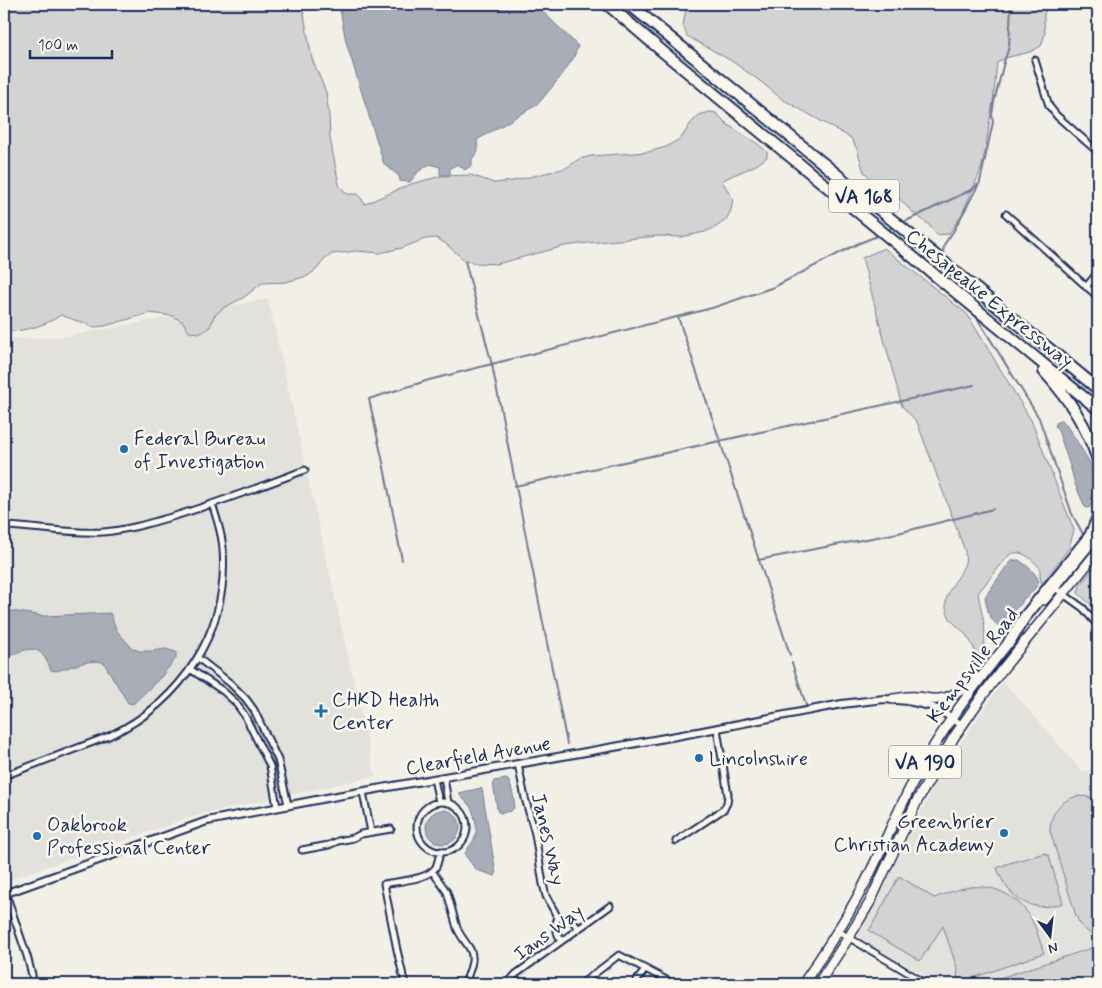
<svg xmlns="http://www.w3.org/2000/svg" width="1102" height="988" font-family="Mynerve,sans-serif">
  <rect width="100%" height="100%" fill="#f2efe6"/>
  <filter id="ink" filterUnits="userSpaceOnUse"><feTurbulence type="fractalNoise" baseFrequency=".02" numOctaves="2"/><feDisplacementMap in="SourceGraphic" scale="10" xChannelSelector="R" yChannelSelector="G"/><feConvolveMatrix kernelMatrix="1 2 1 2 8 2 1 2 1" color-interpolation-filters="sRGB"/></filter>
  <g filter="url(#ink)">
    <path fill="#e2e1dc" d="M268,299L375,776L208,813L182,820L112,845L21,875L4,883V340L68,336Z
      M1003,681L1083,772L1098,768V945L980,984H940L861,939L858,933L879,895L941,772Z"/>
    <path fill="#d2d3d2" stroke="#768198" d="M4,4H302L312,59L326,92L329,115L330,138L339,185L347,194H358L365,204L411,184L441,176L471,175L494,183L513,181L566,168L579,159L591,156L648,152L666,147L681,138L691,123L699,115L710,112L716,113L728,125L758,144L767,152V157C751,171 738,171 722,181L733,199L731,210L726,220L716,227L705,232L681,237L658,236L588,243L565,246L497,264L474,263L463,259L446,244L436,238L425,239L402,248L380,253L356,251L332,254L324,260L317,269L308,276L286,282L262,283L243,298L223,308L214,316L210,327L201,333L189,332L183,322L173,316L150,313L105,326L94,327L61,315C44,326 24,332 4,331Z
      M687,4H1047V8L1044,14V21L1045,34L1041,46L1030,52L1005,58L997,63L993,102L989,124L986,147L981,170L962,214L949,234L937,235L929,225L910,210L894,193L873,180L864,172L857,149L851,138L782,99L760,81L730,60L687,36L683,25Z
      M884,248L967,314L1031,420L1074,530L1069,548L1042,584L1040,577V568C1032,559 1021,548 1009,555L978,593C980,609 993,645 977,656C974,648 971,641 966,635C960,627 951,623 948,614C941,599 952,586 960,574C961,570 964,567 965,563C966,559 965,555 965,551L917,422L902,406L862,258Z
      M1098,563V611L1078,593L1080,585Z
      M1079,796L1088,797L1098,801V937C1087,933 1081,927 1076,916L1050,831C1050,813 1061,799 1079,796Z
      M1045,853L1049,856L1063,903C1031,914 1008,899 997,868L1009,863Z
      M899,876L934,898C946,894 959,888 971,887C995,884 1021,898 1032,920C1037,930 1040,942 1044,953L970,979L965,983L957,978L958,971L943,926L920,961L869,931Z
      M1098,946V984H981Z"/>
    <path fill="#a9adb7" stroke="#707b93" d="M339,4H535L578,46L574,57L562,75L538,104L477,140L478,151L472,159V165L465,170L458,164L450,168V175H440V167L430,164L419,171L410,182L400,181L399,176L384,164L346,42Z
      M1059,420H1062L1064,422L1073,435L1090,463L1094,473V501L1090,507L1087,508L1085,507L1075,484L1071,469L1058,430L1055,426L1057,422Z
      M1013,560H1019C1027,566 1036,572 1039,582L1035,588L1028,596L1024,598L1021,604L1016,608L1007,620L999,626C989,619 987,609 985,597L1006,567Z
      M11,611L44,616L110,613L117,631L132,648L139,651H152L165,649L176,652V658L161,677L133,704L128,703L104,663C92,657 69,668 56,671L51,670C39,642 32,648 6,656L4,659V613Z
      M506,779L508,780C511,785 517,804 513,809C511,812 504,812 501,813L498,812L497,808L493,783L494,781Z
      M481,788L482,789L496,874L495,876L476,870L465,855C466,848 473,844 475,837C478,828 475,814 470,806C466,801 461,798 459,793Z
      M426 827a17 17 0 1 1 34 0a17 17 0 1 1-34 0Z"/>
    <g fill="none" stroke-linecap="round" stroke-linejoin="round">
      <path stroke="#707b93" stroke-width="2" d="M904,222L973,189L977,185
        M888,230L893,227
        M945,258L943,251L945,243L953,232L980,182L993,122L992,115L994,102L1004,62L1009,47L1011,4
        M465,261L492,365L567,744
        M954,277L962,291
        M974,313L1039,418L1072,514L1083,534
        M678,317L720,441L790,655
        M515,486L974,385
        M402,560L384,467L369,399L429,380L712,308L774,287L857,244L877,236
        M758,560L898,533L993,509
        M792,663L807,708"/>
      <defs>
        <path id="minor" d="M1035,60L1049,106L1057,116L1098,152
          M1006,214L1098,297
          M1086,287L1098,272
          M4,526C37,527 70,534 103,532C129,530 153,522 178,515C221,502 262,486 305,470
          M1055,588L1083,608L1098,626
          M198,658L230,683L246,699L254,710L278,760L288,805
          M190,669L223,691L235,702L245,716L270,766L277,807
          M518,764L525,798L535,834L543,884L546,896L558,918
          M4,776L109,736C182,702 229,631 223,549C222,533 217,519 212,504
          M444,777L448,803
          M434,779L439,802
          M363,792L371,832
          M417 827a25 25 0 1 1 50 0a25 25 0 1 1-50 0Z
          M676,841L724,809L727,803L728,795L717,729
          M302,850L329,845L338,841L353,838L361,834L391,829
          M432,871L447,892L457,928C460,936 466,942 470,949C476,960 468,973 465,984
          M4,888L27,956L32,975L33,984
          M838,931L927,984
          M561,941C557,933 553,926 558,918H570L578,928
          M405,984L397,950L384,884C398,881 428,880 436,867C438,862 439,856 441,851
          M507,984L516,974L610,906
          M581,984L619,955L674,984
          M634,984L645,970"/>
        <path id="tertiary" d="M4,894L207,821L337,796L682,735L842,704L884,699L908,701L930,706L941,711L962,725"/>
        <path id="primary" d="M1044,600L1098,534
          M893,699C901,698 909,696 917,697C922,697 927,699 932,699C951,701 963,689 975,676
          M803,984C824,953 845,921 863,887C882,851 896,813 916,777C943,727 977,681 1013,637
          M818,984L849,937L870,902L917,801L954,737L983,695L1001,671L1098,551"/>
        <path id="motorway" d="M607,4L662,51L1098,409
          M629,4L1098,389
          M1044,371C1067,396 1087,427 1098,460
          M1009,642L1024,618L1090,536L1098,517"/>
      </defs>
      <use href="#minor" stroke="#1b2f5e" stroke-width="9"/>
      <use href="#tertiary" stroke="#1b2f5e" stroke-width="10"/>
      <use href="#primary" stroke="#1b2f5e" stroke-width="12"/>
      <use href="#motorway" stroke="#1b2f5e" stroke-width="14"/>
      <use href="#minor" stroke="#fbf7ec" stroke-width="5"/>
      <use href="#tertiary" stroke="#fbf7ec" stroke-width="6"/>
      <use href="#primary" stroke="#fbf7ec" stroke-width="9"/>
      <use href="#motorway" stroke="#fbf7ec" stroke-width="10"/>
    </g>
  </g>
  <g fill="#1f6fb2" stroke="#fbf7ec" stroke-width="2">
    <circle cx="124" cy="449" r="5"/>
    <path d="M318.5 703.5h5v5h5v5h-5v5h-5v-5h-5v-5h5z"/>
    <circle cx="699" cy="758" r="5"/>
    <circle cx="1004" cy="833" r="5"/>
    <circle cx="37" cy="836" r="5"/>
  </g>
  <g text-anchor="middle" stroke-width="5" stroke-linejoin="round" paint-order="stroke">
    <g fill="#fbf7ec" stroke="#5e6b89" stroke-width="1">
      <rect x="829" y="179.5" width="70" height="33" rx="4"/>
      <rect x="889" y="745.5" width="72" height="33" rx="4"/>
    </g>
    <g font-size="19" font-weight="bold" fill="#1b2f5e">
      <text x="864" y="203">VA 168</text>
      <text x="925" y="769">VA 190</text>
    </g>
    <g font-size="20" fill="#1b2f5e" stroke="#fbf7ec">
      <text transform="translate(990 298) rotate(39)" y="7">Chesapeake Expressway</text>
      <text transform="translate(972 665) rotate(-53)" y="7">Kempsville Road</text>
      <text transform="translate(478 755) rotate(-10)" y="7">Clearfield Avenue</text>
      <text transform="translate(549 839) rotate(77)" y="7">Janes Way</text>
      <text transform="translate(548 932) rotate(-36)" y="7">Ians Way</text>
    </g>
    <g font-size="20" fill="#1b2f5e" stroke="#fbf7ec" text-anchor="start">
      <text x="134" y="445">Federal Bureau<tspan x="134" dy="23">of Investigation</tspan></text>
      <text x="332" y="706">CHKD Health<tspan x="332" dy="23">Center</tspan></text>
      <text x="709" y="765">Lincolnshire</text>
      <text x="994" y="828" text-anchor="end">Greenbrier<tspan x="994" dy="23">Christian Academy</tspan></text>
      <text x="47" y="831">Oakbrook<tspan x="47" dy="23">Professional Center</tspan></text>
    </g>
  </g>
  <rect width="1102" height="988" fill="none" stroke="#fbf7ec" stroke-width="20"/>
  <rect x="10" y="10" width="1082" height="968" fill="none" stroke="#1b2f5e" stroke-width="2" filter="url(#ink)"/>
  <g transform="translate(1050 936) rotate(165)" stroke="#fbf7ec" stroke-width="4" paint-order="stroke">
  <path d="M0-4L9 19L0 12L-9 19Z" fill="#1b2f5e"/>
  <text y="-8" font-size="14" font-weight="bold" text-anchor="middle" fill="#1b2f5e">N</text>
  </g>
  <path d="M30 50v8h82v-8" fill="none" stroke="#1b2f5e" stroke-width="2.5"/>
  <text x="38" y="50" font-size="15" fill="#1b2f5e" stroke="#fbf7ec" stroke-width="4" paint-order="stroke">100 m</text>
</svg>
